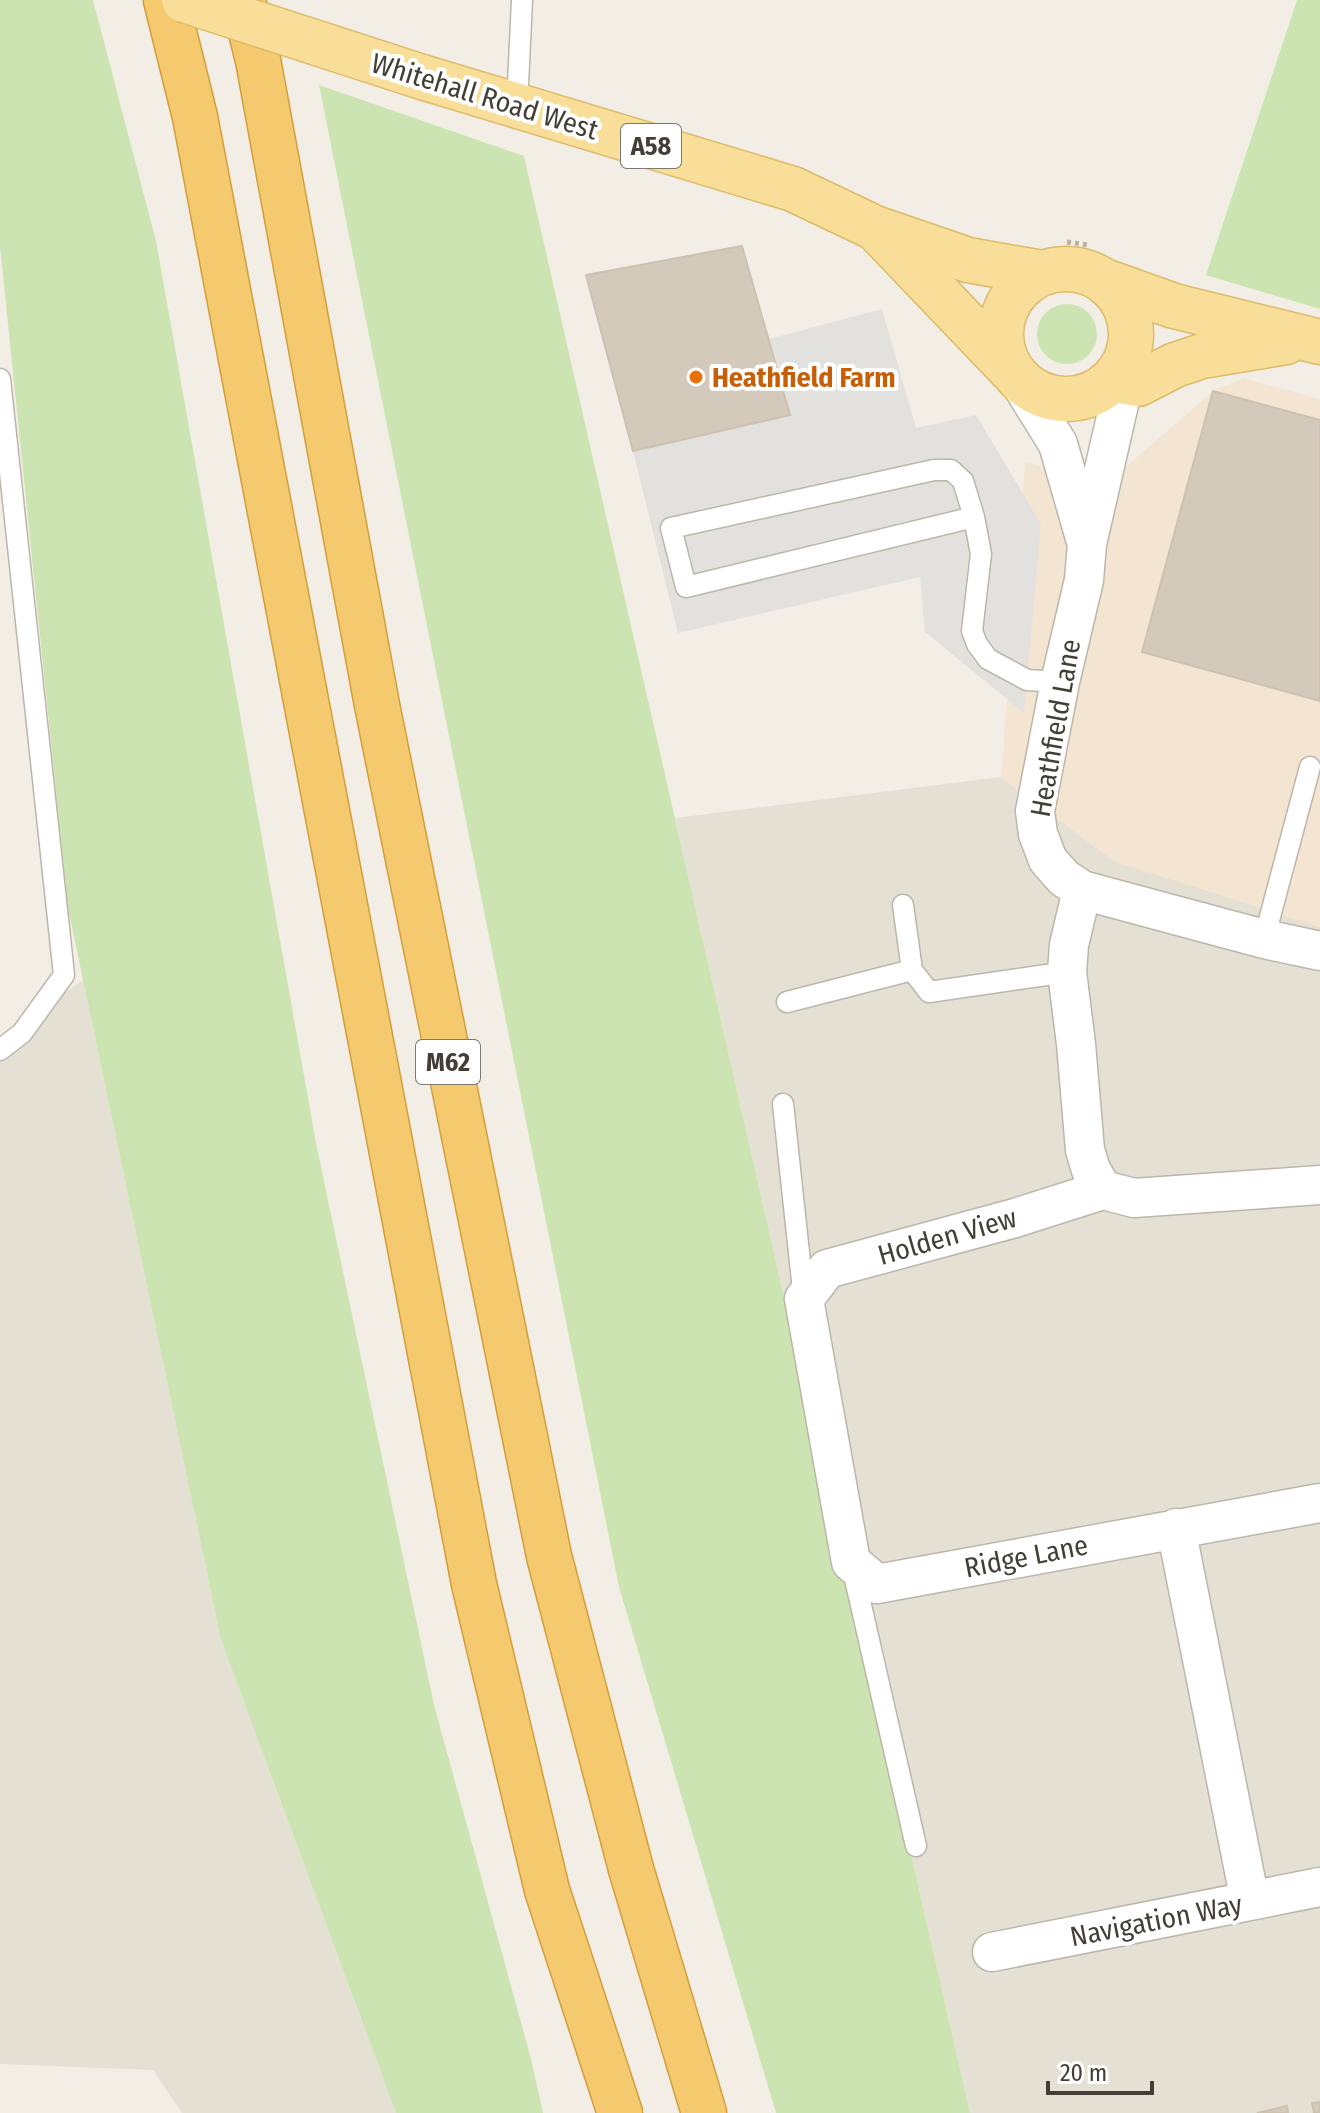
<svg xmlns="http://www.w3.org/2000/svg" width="1320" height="2113" font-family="'Fira Sans Condensed',sans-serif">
  <rect width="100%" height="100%" fill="#f2eee6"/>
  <path fill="#e5e0d4" d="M1001,777L1114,861L1320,927V2113H970L675,818Z
    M83,980L221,1640L396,2113H182L153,2070L0,2064V1037Z"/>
  <path fill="#f3e5d2" d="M1243,378L1320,399V927L1114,861L1001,777L1025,462L1106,484L1213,391Z"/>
  <path fill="#cce4b1" d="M0,0H93L156,241L316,1143L434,1705L531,2059L543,2113H396L221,1640L68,908L0,246Z
    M1297,0H1320V309L1206,275Z
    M319,85L524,156L970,2113H776L619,1587Z
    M1037 334a30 30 0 1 1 60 0a30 30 0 1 1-60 0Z"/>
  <path fill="#e3e1de" d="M882,309L916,428L976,415L1041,524L1024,713L925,632L920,577L678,633L633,451L790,415L769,339Z"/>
  <path fill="#d3cabc" stroke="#cdc2b0" stroke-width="2" d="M742,246L790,415L633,451L586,275Z
    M1213,391L1320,420V701L1142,652Z
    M1320,2102V2113H1314L1312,2103Z
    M1287,2106L1288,2113H1257Z"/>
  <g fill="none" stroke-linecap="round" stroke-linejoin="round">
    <defs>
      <path id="service" d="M517,106L522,0
        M0,379L64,975L22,1033L0,1050
        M974,517L963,481L951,470H934L671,528L686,587L974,517L981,554L972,631L977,644L988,659L1027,680L1060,682
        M903,905L912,970
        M1264,939L1310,767
        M787,1002L912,970L929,992L1067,972
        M783,1104L804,1299
        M852,1566L916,1846"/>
      <path id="minor" d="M1016,376L1058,444L1085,538
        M1113,380L1119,404L1087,544L1084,580L1060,682L1035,811L1038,834L1048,860L1064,878L1082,890L1264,939L1320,951
        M1082,890L1069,945L1067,972L1076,1044L1085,1150L1091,1170L1103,1190L1134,1198L1320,1185
        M1103,1190L1015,1218L827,1269L804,1299L851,1562L877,1584L1320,1503
        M1176,1528L1250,1901
        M992,1952L1320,1887"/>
      <path id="primary" d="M422,77L793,189L875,228L968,260L1042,273
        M880,233L1012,371
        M1001 334a65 65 0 1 1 130 0a65 65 0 1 1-130 0Z
        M1104,281L1174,306L1320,342
        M1113,380L1138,384L1175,365L1202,356L1286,342"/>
      <path id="motorway" d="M166,0L195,117L474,1584L547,1890L620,2113
        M243,0L258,60L377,705L549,1556L631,1869L704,2113"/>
    </defs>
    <use href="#service" stroke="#bdb6a9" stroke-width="23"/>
    <use href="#minor" stroke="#bdb6a9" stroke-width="41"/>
    <use href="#primary" stroke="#dcbb69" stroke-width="47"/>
    <use href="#motorway" stroke="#d49e3e" stroke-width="47"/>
    <path stroke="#beb29b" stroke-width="5" stroke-dasharray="4 4" stroke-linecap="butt" d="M1067,242L1089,245"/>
    <use href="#service" stroke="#fff" stroke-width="20"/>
    <use href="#minor" stroke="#fff" stroke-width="38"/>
    <use href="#primary" stroke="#f8de98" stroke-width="44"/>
    <use href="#motorway" stroke="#f5c96d" stroke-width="44"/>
    <defs>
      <path id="primary-bridge" d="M184,0L422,77"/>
    </defs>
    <use href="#primary-bridge" stroke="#dcbb69" stroke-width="47" stroke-linecap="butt"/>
    <use href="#primary-bridge" stroke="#f8de98" stroke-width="44"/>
  </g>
  <circle fill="#e8710a" stroke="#fff" stroke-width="3" cx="696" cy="377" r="8"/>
  <g text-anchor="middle" stroke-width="8" stroke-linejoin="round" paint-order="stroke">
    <g fill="#fff" stroke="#7c7972" stroke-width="2">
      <rect x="621" y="124" width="60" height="44" rx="6"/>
      <rect x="416" y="1040" width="64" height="44" rx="6"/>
    </g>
    <g font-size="26" font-weight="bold" fill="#443f36">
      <text x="651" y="155">A58</text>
      <text x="448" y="1071">M62</text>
    </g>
    <g font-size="28" fill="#443f36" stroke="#fff">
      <text transform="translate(485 96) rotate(17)" y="10">Whitehall Road West</text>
      <text transform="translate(1055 728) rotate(-80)" y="10">Heathfield Lane</text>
      <text transform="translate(947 1236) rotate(-16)" y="10">Holden View</text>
      <text transform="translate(1026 1556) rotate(-11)" y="10">Ridge Lane</text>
      <text transform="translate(1156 1920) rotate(-11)" y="10">Navigation Way</text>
    </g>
    <g font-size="28" font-weight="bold" fill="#c56008" stroke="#fff" text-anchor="start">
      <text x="712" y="387">Heathfield Farm</text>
    </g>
  </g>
  <path d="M1048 2081v12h104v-12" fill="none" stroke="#443f36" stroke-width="4"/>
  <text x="1060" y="2081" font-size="24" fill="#443f36" stroke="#ffffff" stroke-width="6" paint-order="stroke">20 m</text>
</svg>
